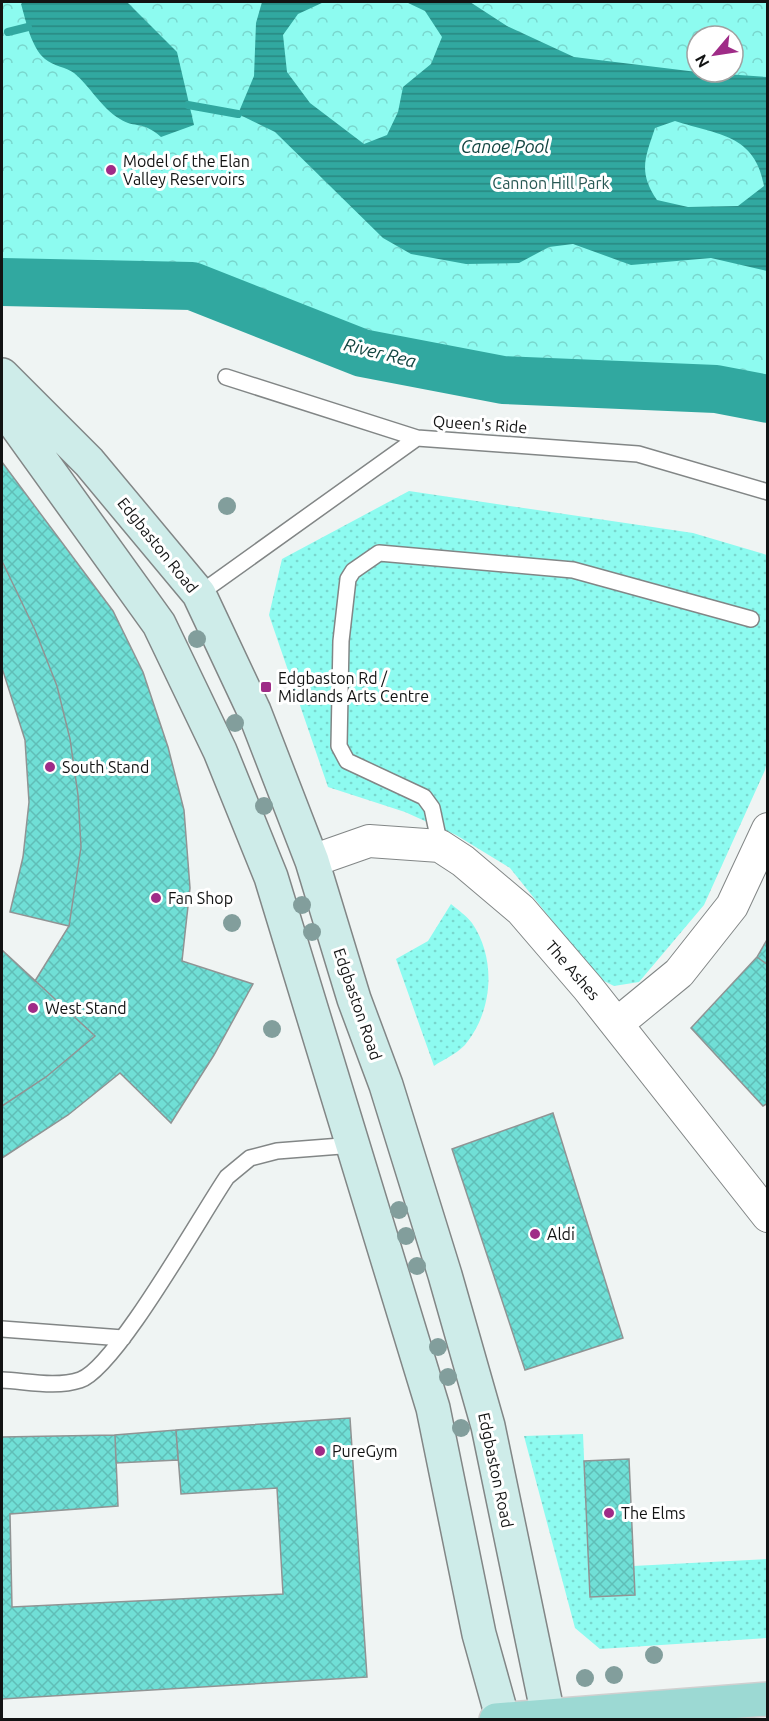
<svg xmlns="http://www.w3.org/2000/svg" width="769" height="1721" font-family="Ubuntu,sans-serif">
  <defs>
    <pattern id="grass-dots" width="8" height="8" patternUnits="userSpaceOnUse" patternTransform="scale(1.5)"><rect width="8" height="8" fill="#8dfbf0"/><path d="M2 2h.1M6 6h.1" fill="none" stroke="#79d6cd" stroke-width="1.8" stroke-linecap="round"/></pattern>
    <pattern id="park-crowns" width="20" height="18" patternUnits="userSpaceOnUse" patternTransform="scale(1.5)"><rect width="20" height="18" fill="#8dfbf0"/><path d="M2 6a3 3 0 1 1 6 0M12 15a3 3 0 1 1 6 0" fill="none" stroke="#79d6cd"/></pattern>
    <pattern id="water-rules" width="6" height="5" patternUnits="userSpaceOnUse" patternTransform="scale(1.5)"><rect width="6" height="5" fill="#31a8a0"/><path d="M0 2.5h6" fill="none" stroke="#288881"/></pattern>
    <pattern id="building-cross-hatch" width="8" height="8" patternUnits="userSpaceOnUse" patternTransform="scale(1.5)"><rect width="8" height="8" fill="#70dfd6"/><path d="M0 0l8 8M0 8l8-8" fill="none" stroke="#60beb7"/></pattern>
  </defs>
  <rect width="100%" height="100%" fill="#eff4f3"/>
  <path fill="url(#grass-dots)" d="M409,491L693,533L767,555L768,757L765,770L704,905L639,982L614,986L598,978L510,868L456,835L405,812L328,787L269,615L282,559Z
    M451,904C458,910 467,916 472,923C496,958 493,1008 468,1041C461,1052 444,1059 434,1066L396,959L428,941Z
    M583,1434L590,1597L633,1566L767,1559V1638L600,1649L575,1628L524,1436Z"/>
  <path fill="url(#park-crowns)" fill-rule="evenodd" d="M2,2H767V386L648,380L370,342L189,273L2,270ZM697,36H733V72H697Z"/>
  <path fill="url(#water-rules)" fill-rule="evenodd" d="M23,2H127L177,52L194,125L161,137C142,120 136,129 120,119C100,107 91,87 74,73C66,67 53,66 45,59C31,47 26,21 21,4Z
    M262,2H324L298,14L283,35L287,72L310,103L364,144L387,135L398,112L403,87L431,64L442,37L425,11L406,2H470L507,26L574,57L697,72L767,77V271L711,258L631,265L573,244L549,247L519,263L466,264L411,254L383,238L275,132L238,114L254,76L256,23ZM675,121C718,135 755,134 764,186L738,206L688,207L657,200C638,172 645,158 655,128Z"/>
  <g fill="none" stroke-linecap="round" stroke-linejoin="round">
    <path stroke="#31a8a0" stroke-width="8" d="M8,32L28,27
      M188,105L238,114"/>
    <path stroke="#31a8a0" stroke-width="48" d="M2,282L192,286L362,353L503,380L716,389L768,399"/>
  </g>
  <path fill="url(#building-cross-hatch)" stroke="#909494" stroke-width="1.5" d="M2,462L113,611L143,672L168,747L184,810L190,888L182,961L253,984L214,1055L171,1123L120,1073L68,1115L2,1158V950L35,981L69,926L10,912L23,857L29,802L25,740L2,668Z
    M2,561L35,630L57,686L70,739L78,795L81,847L69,926L10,912L23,857L29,802L25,740L2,668Z
    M768,938V965L757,957Z
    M2,950L95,1036L46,1077L2,1106Z
    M757,957L768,965V1103L763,1106L691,1028Z
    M553,1113L623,1338L525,1370L452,1149Z
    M350,1418L367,1677L2,1699V1437L115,1435L118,1506L10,1514L12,1607L283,1594L277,1488L181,1494L176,1430Z
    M176,1430L178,1460L116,1463L115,1435Z
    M629,1459L635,1595L590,1597L584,1461Z"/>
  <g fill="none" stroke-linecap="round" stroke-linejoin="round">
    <defs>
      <path id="lane" d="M226,377L417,438
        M199,594L417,438L638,454L768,492
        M440,846L432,808L424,797L347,761L339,746L341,641L348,579L353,571L379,553L573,570L751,619
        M2,1329L123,1338
        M2,1380C26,1381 56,1388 80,1380C115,1369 201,1215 227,1177L250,1158L277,1151L354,1145"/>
      <path id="street" d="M312,861L369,841L440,846L463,861L521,910L588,988L768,1216
        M618,1023L679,973L732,906L768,829"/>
      <path id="secondary" d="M2,375L89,462L199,594L254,711L312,861L354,999L386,1085L445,1275L488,1426L549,1720
        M2,400L13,421L159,624L220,751L271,877L433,1408L479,1634L503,1720"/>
      <path id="primary" d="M496,1720L768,1699"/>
    </defs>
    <use href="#lane" stroke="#828686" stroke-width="18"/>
    <use href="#street" stroke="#828686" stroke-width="34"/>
    <use href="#secondary" stroke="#828686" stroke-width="36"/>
    <use href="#primary" stroke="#d0d0d0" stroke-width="36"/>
    <use href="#lane" stroke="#fff" stroke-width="15"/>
    <use href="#street" stroke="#fff" stroke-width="32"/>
    <use href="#secondary" stroke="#ceece9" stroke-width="33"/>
    <use href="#primary" stroke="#9cd9d3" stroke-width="33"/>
  </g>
  <g fill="#829e9c">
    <circle cx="227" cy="506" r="9"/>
    <circle cx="197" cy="639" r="9"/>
    <circle cx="235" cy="723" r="9"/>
    <circle cx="264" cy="806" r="9"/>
    <circle cx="302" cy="905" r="9"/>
    <circle cx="232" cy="923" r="9"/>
    <circle cx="312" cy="932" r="9"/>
    <circle cx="272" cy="1029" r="9"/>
    <circle cx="399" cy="1210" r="9"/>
    <circle cx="406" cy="1236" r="9"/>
    <circle cx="417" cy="1266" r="9"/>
    <circle cx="438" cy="1347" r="9"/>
    <circle cx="448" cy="1377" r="9"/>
    <circle cx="461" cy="1428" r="9"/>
    <circle cx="654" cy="1655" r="9"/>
    <circle cx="614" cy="1675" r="9"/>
    <circle cx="585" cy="1678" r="9"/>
  </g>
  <g fill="#9f2c87" stroke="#fff" stroke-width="2">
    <circle cx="111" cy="170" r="6"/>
    <rect x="260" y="681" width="12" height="12" rx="3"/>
    <circle cx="50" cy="767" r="6"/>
    <circle cx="156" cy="898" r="6"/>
    <circle cx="33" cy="1008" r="6"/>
    <circle cx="535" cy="1234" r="6"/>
    <circle cx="320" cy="1451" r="6"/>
    <circle cx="609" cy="1513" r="6"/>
  </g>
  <g text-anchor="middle" stroke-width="6" stroke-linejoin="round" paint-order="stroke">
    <g font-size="16" fill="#121313" stroke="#fff" text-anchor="start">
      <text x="123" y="167">Model of the Elan<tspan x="123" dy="18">Valley Reservoirs</tspan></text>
      <text x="278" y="684">Edgbaston Rd /<tspan x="278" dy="18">Midlands Arts Centre</tspan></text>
      <text x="62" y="773">South Stand</text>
      <text x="168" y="904">Fan Shop</text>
      <text x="45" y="1014">West Stand</text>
      <text x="547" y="1240">Aldi</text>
      <text x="332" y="1457">PureGym</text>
      <text x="621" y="1519">The Elms</text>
    </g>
    <g font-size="16" fill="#285854" stroke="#fff">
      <text x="551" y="189">Cannon Hill Park</text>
    </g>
    <g font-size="16" fill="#121313" stroke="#fff">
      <text transform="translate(480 424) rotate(4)" y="6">Queen's Ride</text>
      <text transform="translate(158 545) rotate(51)" y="6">Edgbaston Road</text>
      <text transform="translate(573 970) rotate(49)" y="6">The Ashes</text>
      <text transform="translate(358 1004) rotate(71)" y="6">Edgbaston Road</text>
      <text transform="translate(496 1470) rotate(78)" y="6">Edgbaston Road</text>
    </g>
    <g font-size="18" font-style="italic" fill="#124541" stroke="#fff">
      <text x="505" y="153">Canoe Pool</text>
      <text transform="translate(380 353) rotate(14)" y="6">River Rea</text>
    </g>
  </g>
  <rect width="769" height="1721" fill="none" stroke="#121313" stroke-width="6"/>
  <g transform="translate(715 54) rotate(241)"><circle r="28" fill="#ffffff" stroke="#a0a1a1" stroke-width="1.5"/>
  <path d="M0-4.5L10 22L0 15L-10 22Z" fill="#9f2c87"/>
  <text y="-9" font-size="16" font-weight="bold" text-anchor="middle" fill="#121313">N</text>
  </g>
</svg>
